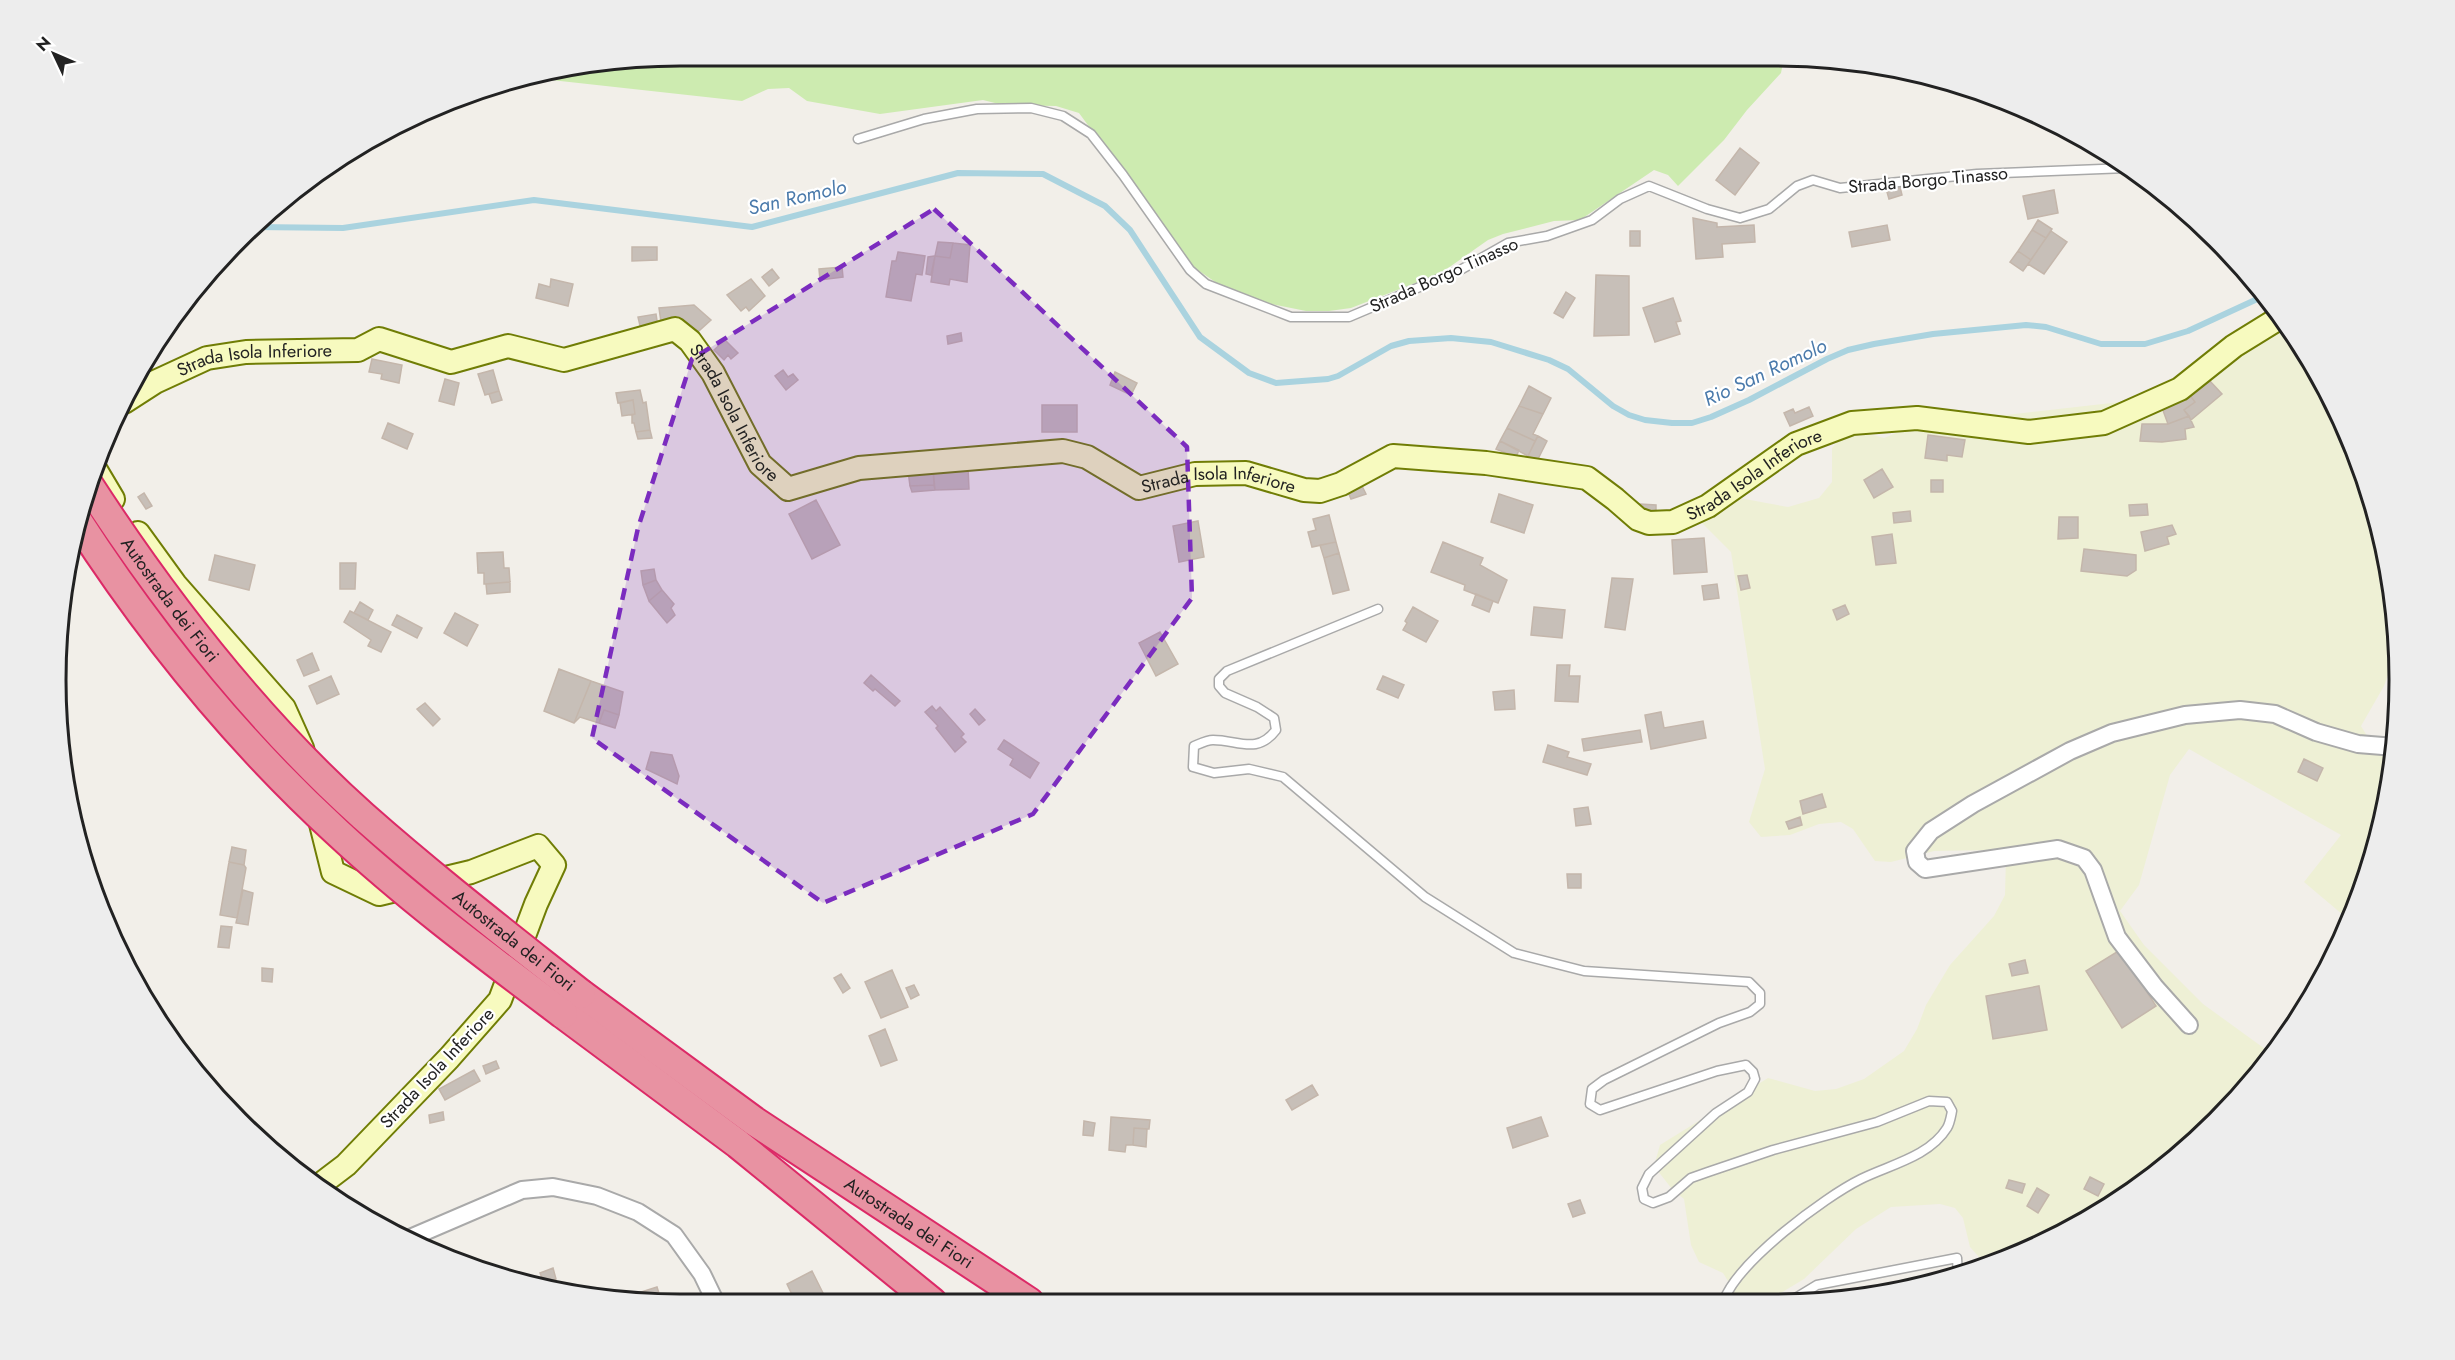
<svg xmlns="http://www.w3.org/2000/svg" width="2455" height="1360" font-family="Jost,sans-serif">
  <rect width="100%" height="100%" fill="#f2efe9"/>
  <path fill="#eef0d5" d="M2287,327L2335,403L2378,518L2398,639V647L2384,686L2361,726L2370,741L2395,747L2394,761L2366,880L2349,920L2304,882L2341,835L2189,749L2170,775L2139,885L2120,911L2144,945L2203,1004L2272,1054L2244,1092L2122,1199L1987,1266L1970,1247L1963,1218L1955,1208L1940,1204L1891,1207L1856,1229L1804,1279L1771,1299L1733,1300V1289L1723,1273L1699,1262L1691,1245L1684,1199L1672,1189L1654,1166L1660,1145L1768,1078L1815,1091L1836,1089L1864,1079L1904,1051L1917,1029L1926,1005L1950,965L1994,916L2005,895L2006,857L2002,852L1995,850L1934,851L1891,862L1875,861L1853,829L1841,822L1819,824L1790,835L1761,837L1749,822L1765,769L1731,552L1702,523L1681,513L1734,497L1788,507L1819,498L1832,482V448L1844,435L1865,433L1884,438L1911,427L1981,415H2006L2129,401Z"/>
  <path fill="#cdebb0" d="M680,56L1784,57L1781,73L1747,110L1724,140L1678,186L1668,175L1654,170L1580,220L1554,221L1503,234L1488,240L1441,273L1351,308L1329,311H1306L1237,297L1192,266L1079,113L1056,106L1003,105L983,100L880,114L807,101L789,88L768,89L742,101L524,77L559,67Z"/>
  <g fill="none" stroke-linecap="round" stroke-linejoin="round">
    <path stroke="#aad3df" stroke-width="6" d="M255,227L343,228L534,200L752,227L958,173L1043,174L1105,206L1130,230L1200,337L1249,373L1276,383L1328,379L1338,376L1391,346L1409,341L1451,338L1491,342L1549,360L1568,369L1613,406L1629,415L1645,420L1672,423H1692L1711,417L1749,400L1827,359L1848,350L1874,344L1933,334L2026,325L2046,327L2101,344H2145L2188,331L2266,295"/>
  </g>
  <path fill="#c7bfb8" stroke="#c4b6ab" stroke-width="1.5" d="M1740,148L1759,163L1735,195L1716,180Z
    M1900,187L1902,195L1889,199L1887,192Z
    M2054,190L2058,213L2028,219L2023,196Z
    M1693,218L1717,223V227L1754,225L1755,242L1722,244L1723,257L1696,259Z
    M2038,220L2052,229L2046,238L2032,230Z
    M1887,225L1890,240L1852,247L1849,232Z
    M2032,230L2046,238L2031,260L2018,251Z
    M1630,231H1640V246H1630Z
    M2051,231L2067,242L2044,274L2028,264Z
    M938,242L953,243L950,258L935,256Z
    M953,243L970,245L967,282L950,279L949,285L931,282L935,256L950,258Z
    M632,247H657V260L632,261Z
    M2018,251L2031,260L2023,271L2010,262Z
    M898,252L925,256L922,275L916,274L911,301L886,297L892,261H896Z
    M935,256L931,275L926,274L928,257Z
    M842,267L843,277L820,280L819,269Z
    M772,269L779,278L769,286L762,277Z
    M1596,275L1629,276V335L1594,336Z
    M551,279L573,284L568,306L536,298L539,284L550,287Z
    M751,279L765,296L749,311L746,307L741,311L727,295Z
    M1566,292L1575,298L1563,318L1554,313Z
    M1673,298L1681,321L1676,322L1680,334L1655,342L1643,308Z
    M694,305L711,320L691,338L661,322L659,308Z
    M656,314L658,327L641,330L638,317Z
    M961,333L962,341L948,344L947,336Z
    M725,340L738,353L731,359L728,355L724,360L714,350Z
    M372,359L402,365L399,383L381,379L382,374L369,372Z
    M493,370L499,391L485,395L478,374Z
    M783,370L788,377L793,374L798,380L786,390L775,376Z
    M1115,372L1137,383L1131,395L1110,385Z
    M445,379L459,383L454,405L439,401Z
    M2209,380L2222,394L2191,420L2184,410L2195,402L2189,394Z
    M1529,386L1551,398L1543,414L1519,406Z
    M640,390L643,403L646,402L650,430L636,432L634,423H632V415L635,414L633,400L618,403L616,393Z
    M499,391L502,400L492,403L489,394Z
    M2189,394L2195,402L2184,410L2189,416L2168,424L2161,405Z
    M633,400L635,414L622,416L620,403Z
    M1042,405H1077V432H1042Z
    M1519,406L1543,414L1533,434L1538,436L1535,441L1507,428Z
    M1809,407L1813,416L1790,426L1784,413L1793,409L1795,413Z
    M2189,416L2194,427L2185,429L2186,439L2162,442L2140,441L2142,424H2168Z
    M388,423L413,434L407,449L382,438Z
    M1507,428L1535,441L1528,456L1500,441Z
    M650,430L652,438L638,439L636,432Z
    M1928,435L1965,440L1962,457L1947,455V461L1925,458Z
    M1538,436L1547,441L1537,461L1528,456Z
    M1500,441L1519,450L1516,457L1496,449Z
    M933,468L934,485L910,486L908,471Z
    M933,468H968L969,489L935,490Z
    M1882,469L1893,487L1874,498L1864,480Z
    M1931,480H1943V492H1931Z
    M1360,482L1366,494L1351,499L1346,487Z
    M934,485L935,490L912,492L910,486Z
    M144,493L152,506L146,509L138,497Z
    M1499,494L1533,505L1524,533L1491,522Z
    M816,500L840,545L812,559L789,514Z
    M1640,504L1656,505V518H1640Z
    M2147,504L2148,515L2130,516L2129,505Z
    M1910,511L1911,521L1894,523L1893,513Z
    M1329,515L1336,542L1312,547L1308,532L1316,530L1313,519Z
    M2059,517H2078V538L2058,539Z
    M1198,521L1204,557L1179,562L1173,526Z
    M2172,525L2176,534L2167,537L2169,544L2145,551L2141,532Z
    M1892,534L1896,563L1876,565L1872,537Z
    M1704,538L1707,572L1674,574L1672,540Z
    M1336,542L1339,553L1324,558L1320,545Z
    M1443,542L1483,558L1480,565L1507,580L1498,603L1464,590L1465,585L1431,572Z
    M2084,549L2136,555V570L2127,576L2081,571Z
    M503,552L504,568H509L510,582L484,584V573H478L477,553Z
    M1339,553L1349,590L1333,594L1324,558Z
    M215,555L255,565L249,590L209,580Z
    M340,563H356L355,589H340Z
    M654,569L656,580L643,585L641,571Z
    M1747,575L1750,588L1741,590L1738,576Z
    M1612,578L1633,579L1625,630L1605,627Z
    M656,580L662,590L649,601L643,585Z
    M510,582V592L487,594L486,584Z
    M1717,584L1719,598L1704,600L1702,586Z
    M662,590L674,604L671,608L675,615L667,623L649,601Z
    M1476,594L1493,601L1489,612L1472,605Z
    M360,602L373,610L368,620L354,613Z
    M1845,605L1849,614L1837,620L1833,610Z
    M1413,607L1438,621L1426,642L1403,630L1407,623L1405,621Z
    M1534,607L1565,610L1562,638L1531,635Z
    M350,611L391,632L381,652L368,646L371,640L344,622Z
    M455,613L478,625L467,646L444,633Z
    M397,615L422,628L417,638L392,625Z
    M1160,632L1178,664L1156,676L1139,643Z
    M312,653L319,670L304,676L297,660Z
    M1557,665H1570L1569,676H1580L1578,702L1555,701Z
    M559,669L591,681L574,723L544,711Z
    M871,675L900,701L895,706L875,689L873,691L864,683Z
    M331,676L339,694L317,704L309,686Z
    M1383,676L1404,685L1398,698L1377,689Z
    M591,681L623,692L619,715L604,710L599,723L580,717L574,723Z
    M1514,690L1515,709L1495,710L1493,692Z
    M425,703L440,719L433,726L417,709Z
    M932,706L936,711L940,707L964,734L961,737L966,742L955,752L936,728L938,726L925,712Z
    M975,709L985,720L979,725L970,714Z
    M604,710L619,715L615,728L599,723Z
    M1661,712L1664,728L1703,721L1706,738L1651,749L1645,715Z
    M1640,730L1642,742L1584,751L1582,739Z
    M1004,740L1039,763L1030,778L1010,765L1013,759L998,749Z
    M1548,745L1569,752L1567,757L1591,764L1587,775L1543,762Z
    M651,752L672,755L679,776L677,784L646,769Z
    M2304,759L2323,768L2317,781L2298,772Z
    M1822,794L1826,807L1803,814L1800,801Z
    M1588,807L1591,824L1576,826L1574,809Z
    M1800,817L1802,825L1789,829L1786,822Z
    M232,847L246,850L244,865L229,862Z
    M229,862L244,865L246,868L237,918L220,915Z
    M1567,874H1581V888H1568Z
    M243,890L253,893L248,925L236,923Z
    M221,926L232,927L229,948L218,947Z
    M2120,950L2156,1006L2122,1028L2086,971Z
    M2025,960L2028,973L2012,976L2009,964Z
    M262,968L273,969L272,982L262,981Z
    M892,970L908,1007L881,1018L865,982Z
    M841,974L850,988L843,993L834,978Z
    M914,985L919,995L911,999L906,988Z
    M2039,986L2047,1030L1993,1039L1986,996Z
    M885,1029L897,1060L881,1066L869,1036Z
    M496,1061L499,1068L486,1074L483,1066Z
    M474,1070L480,1081L445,1100L439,1089Z
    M1312,1085L1318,1095L1292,1110L1286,1100Z
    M443,1112L444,1120L430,1123L429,1115Z
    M1111,1117L1150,1120L1149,1129L1134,1128L1133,1145H1126L1125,1152L1109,1150Z
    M1541,1117L1548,1136L1513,1148L1507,1128Z
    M1084,1121L1095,1123L1093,1136L1083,1135Z
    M1134,1128L1147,1129L1146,1147L1133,1145Z
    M2090,1177L2104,1184L2098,1196L2084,1189Z
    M2009,1180L2025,1184L2022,1193L2006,1188Z
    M2037,1188L2049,1195L2038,1213L2027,1206Z
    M1580,1200L1585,1213L1573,1217L1568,1204Z
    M553,1268L556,1279L544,1283L540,1273Z
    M812,1271L828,1303H796L787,1284Z
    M657,1287L662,1303L635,1302L632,1295Z"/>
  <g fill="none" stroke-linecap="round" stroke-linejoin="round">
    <defs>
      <path id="lane" d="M858,139L924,119L977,109L1031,108L1063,116L1091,134L1123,175L1190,270L1206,284L1291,317H1349L1462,269L1508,243L1547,236L1592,220L1620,199L1649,186L1707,209L1740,218L1769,209L1797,186L1813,180L1840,188L1977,174L2127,168
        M1378,609L1227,671L1219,679V686L1225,693L1257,707L1274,718L1276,730C1257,755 1238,740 1213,740C1207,740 1199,744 1194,746L1193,767L1214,773L1249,769L1283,777L1425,897L1514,953L1584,971L1749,982L1760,993V1004L1750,1012L1719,1023L1604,1080L1592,1089L1590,1104L1600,1110L1717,1071L1746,1065L1753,1072L1755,1079L1748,1092L1716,1113L1649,1174L1642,1188L1644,1199L1653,1203L1669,1197L1691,1178L1708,1172L1773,1150L1877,1122L1929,1101L1947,1102L1952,1111C1951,1116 1950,1123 1947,1128C1929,1157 1889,1165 1861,1179C1823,1198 1739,1261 1724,1300
        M1794,1299L1817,1285L1957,1258L1958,1275"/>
      <path id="street" d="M2189,1025L2155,987L2117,937L2093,870L2084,858L2058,849L1925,869L1917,862L1915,851L1931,831L1973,804L2070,751L2112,733L2185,715L2240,710L2275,714L2316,732L2358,744L2395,747
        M410,1238L522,1190L553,1187L597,1196L638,1212L674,1235L702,1274L716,1303"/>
      <g id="secondary">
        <path id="s1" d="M124,402L155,382L207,358L246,352L358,350L379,339L451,362L508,346L564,360L675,329L690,341L713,373L760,464L788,489L859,468L1063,451L1087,457L1139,488L1195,474L1246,473L1304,490L1320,491L1341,484L1393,456L1486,463L1587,478L1615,499L1638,519L1649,523L1673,522L1708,506L1796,444L1852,423L1917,418L2029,432L2104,423L2180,389L2234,346L2281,317"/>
        <path d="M94,467L113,499"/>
        <path d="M138,533L175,584L284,708L302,748L333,872L379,894L471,872L538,846L554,865L536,904L500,1000L449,1058L346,1165L317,1187"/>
      </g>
      <g id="highway">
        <path id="s2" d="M581,994L754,1121L1029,1302"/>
        <path d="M563,1014L738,1144L932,1302"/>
      </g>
    </defs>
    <use href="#lane" stroke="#a9a9a9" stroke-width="11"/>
    <use href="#street" stroke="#a9a9a9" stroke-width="20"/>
    <use href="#secondary" stroke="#707d05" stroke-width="26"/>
    <use href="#highway" stroke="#dc2a67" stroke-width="32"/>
    <use href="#lane" stroke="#fff" stroke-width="8"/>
    <use href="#street" stroke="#fff" stroke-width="16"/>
    <use href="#secondary" stroke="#f7fabf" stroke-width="22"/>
    <use href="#highway" stroke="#e892a2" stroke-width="28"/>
    <defs>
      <g id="highway-bridge">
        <path id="s3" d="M88,484C166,604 256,720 363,816C433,878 508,936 581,994"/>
        <path d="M77,520C150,633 238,741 337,832C408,898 486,956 563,1014"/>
      </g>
    </defs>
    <use href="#highway-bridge" stroke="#dc2a67" stroke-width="32" stroke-linecap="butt"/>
    <use href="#highway-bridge" stroke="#e892a2" stroke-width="28"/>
  </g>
  <path fill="#7b2cbf" fill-opacity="0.2" stroke="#7b2cbf" stroke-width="4.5" stroke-dasharray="12 8" stroke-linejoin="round" d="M934,209L1187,447L1192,598L1033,814L823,903L592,738L638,528L692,359Z"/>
  <g text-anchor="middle" stroke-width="4.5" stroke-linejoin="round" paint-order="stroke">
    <g font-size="18" fill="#222" stroke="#fff">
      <text transform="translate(1928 180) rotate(-5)" y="6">Strada Borgo Tinasso</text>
      <text transform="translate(1444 275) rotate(-24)" y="6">Strada Borgo Tinasso</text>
      <text dy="6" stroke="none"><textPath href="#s1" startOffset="141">Strada Isola Inferiore</textPath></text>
      <text dy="6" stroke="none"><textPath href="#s1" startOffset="681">Strada Isola Inferiore</textPath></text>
      <text dy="6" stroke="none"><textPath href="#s1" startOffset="1797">Strada Isola Inferiore</textPath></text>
      <text dy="6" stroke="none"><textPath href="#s1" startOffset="1221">Strada Isola Inferiore</textPath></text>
      <text dy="6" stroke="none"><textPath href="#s3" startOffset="142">Autostrada dei Fiori</textPath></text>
      <text dy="6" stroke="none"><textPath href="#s3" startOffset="628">Autostrada dei Fiori</textPath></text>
      <text transform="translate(437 1068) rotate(-47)" y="6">Strada Isola Inferiore</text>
      <text dy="6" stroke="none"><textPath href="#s2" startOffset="400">Autostrada dei Fiori</textPath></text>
    </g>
    <g font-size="20" font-style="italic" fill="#4a7aab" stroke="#fff">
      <text transform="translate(797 197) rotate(-13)" y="7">San Romolo</text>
      <text transform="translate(1765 372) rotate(-25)" y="7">Rio San Romolo</text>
    </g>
  </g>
  <path d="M0 0H2455V1360H0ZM680 66H1775A614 614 0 0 1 2389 680V680A614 614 0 0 1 1775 1294H680A614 614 0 0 1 66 680V680A614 614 0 0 1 680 66Z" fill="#ededed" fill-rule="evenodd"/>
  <path fill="none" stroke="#222" stroke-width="3" d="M680 66H1775A614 614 0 0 1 2389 680V680A614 614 0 0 1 1775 1294H680A614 614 0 0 1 66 680V680A614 614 0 0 1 680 66Z"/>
  <g transform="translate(54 54) rotate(314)" stroke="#ffffff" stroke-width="4.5" paint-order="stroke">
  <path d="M0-4.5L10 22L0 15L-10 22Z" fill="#222222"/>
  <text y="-9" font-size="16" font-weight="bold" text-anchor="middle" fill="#222222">N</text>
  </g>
</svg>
